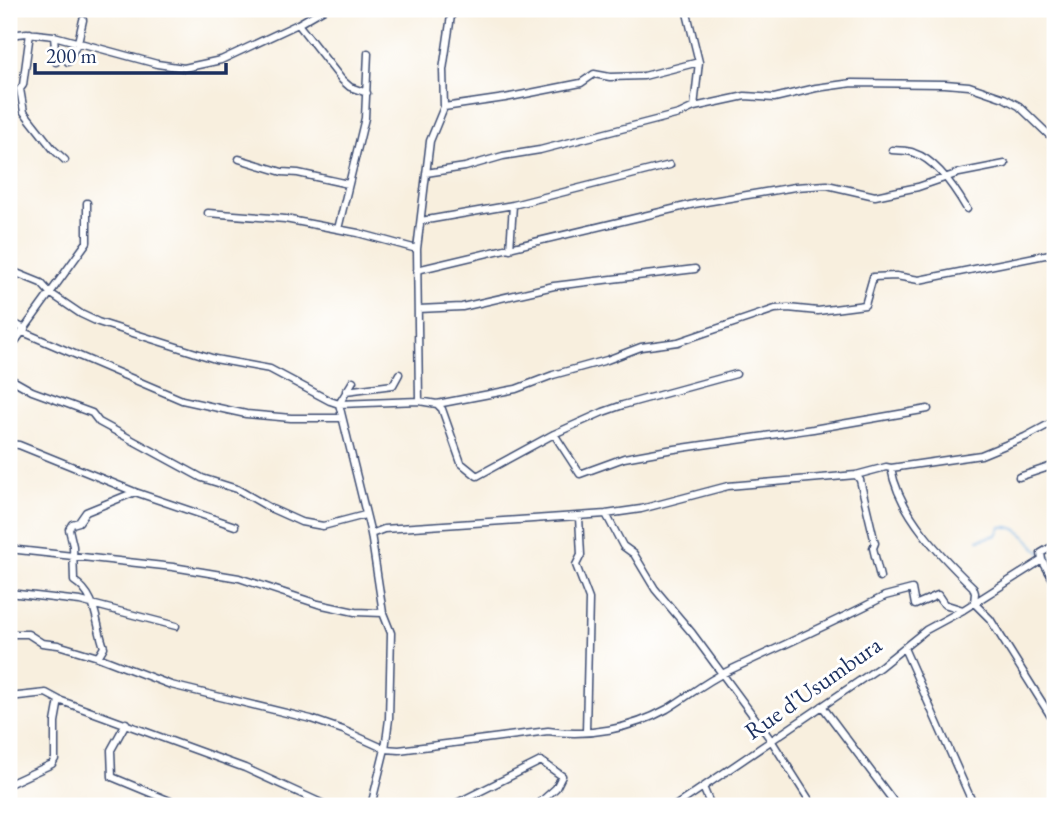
<svg xmlns="http://www.w3.org/2000/svg" width="1064" height="815" font-family="'EB Garamond',serif">
  <rect width="100%" height="100%" fill="#fff"/>
  <filter id="ink" filterUnits="userSpaceOnUse"><feTurbulence type="fractalNoise" baseFrequency=".0143" numOctaves="2"/><feDisplacementMap in="SourceGraphic" scale="14" xChannelSelector="R" yChannelSelector="G"/><feConvolveMatrix kernelMatrix="1 2 1 2 8 2 1 2 1" color-interpolation-filters="sRGB"/></filter>
  <filter id="wash" filterUnits="userSpaceOnUse"><feTurbulence type="fractalNoise" baseFrequency=".00686" numOctaves="4" result="noise"/><feDisplacementMap in="SourceGraphic" scale="28" xChannelSelector="R" yChannelSelector="G"/><feGaussianBlur stdDeviation="1.57" result="paint"/><feColorMatrix in="noise" values="0 0 0 0 0 0 0 0 0 0 0 0 0 0 0 0 0 1.4 0 .05"/><feComposite in="paint" operator="in"/></filter>
  <g filter="url(#wash)">
    <rect width="100%" height="100%" fill="#f8efde"/>
    <g fill="none" stroke-linecap="round" stroke-linejoin="round">
      <path stroke="#71ade2" stroke-width="2" d="M978,540L997,535L1001,527C1020,525 1028,540 1041,553
        M1045,555L1055,558"/>
    </g>
  </g>
  <g filter="url(#ink)">
    <g fill="none" stroke-linecap="round" stroke-linejoin="round">
      <defs>
        <path id="minor" d="M686,9L699,62L694,107
          M298,24L342,80L350,87L367,93
          M30,33L23,85L20,89L24,112L53,149L65,160
          M9,35L27,33L54,36L157,64L184,68L221,60L298,24L324,9
          M54,36L56,62
          M68,62L78,42L83,20
          M444,107L505,98L581,83L594,74L610,77L644,76L699,62
          M892,150C900,151 908,150 914,153C936,160 956,190 967,209
          M239,159L282,172L298,173L348,184
          M426,173L465,167L503,156L540,150L679,114L694,107L745,96L774,98L816,88L852,83L945,84L969,86L1004,98L1019,106L1048,134
          M208,213L285,219L358,233L417,249
          M421,221L513,205
          M338,229L365,118L368,53
          M510,249L513,205L670,165
          M9,270L41,283L50,293L81,314L98,322L215,359L270,369L330,401L339,404L353,381
          M417,270L694,204L795,187L827,185L875,196L918,187L959,173L1005,164
          M418,309L462,307L554,286L695,269
          M9,321L25,329
          M23,332L182,400L246,414L291,418H341
          M9,350L87,242V203
          M9,378L32,391L92,413L99,422L202,478L237,489L272,509L301,522L323,526L365,515
          M346,391L393,385L399,374
          M419,401L417,249L430,141L444,107L443,70L452,9
          M437,404L442,409L461,463L477,476L554,434L603,412L623,405L736,374
          M554,434L580,474L624,458L668,450L813,429L928,409
          M9,444L19,445L135,492L235,526
          M891,468C899,514 941,556 973,587L975,593L974,603
          M856,475L860,480L875,543L873,548L880,577
          M1019,477L1055,465
          M606,514L623,546L634,554L655,589L692,633L771,740L813,806
          M579,517L581,555L576,565L589,599L586,732
          M371,534L384,529L606,514L641,509L728,486L856,475L886,467L891,468L981,455L1025,437L1055,421
          M1055,545L1041,553L1042,560L1055,583
          M9,549L173,567L239,578L318,604L355,612L383,613
          M9,593L80,601L176,626
          M974,603L990,619L1055,723
          M9,634H28L42,643L58,645L98,657L171,685L311,719L343,730L385,749L399,750L548,731C588,737 631,729 667,709C687,697 705,682 726,672C779,647 833,623 885,596L912,589L915,605L938,595L944,604L963,610
          M904,648L974,806
          M98,657L104,647C95,623 98,596 74,581L73,546L69,529L72,524L79,522L86,512L135,492
          M9,697L46,693L59,700L245,768L328,806
          M822,706L897,806
          M126,723L111,750L112,777L182,806
          M9,784L52,764L55,759V722L59,700
          M703,787L711,806
          M371,806L385,749L389,719L391,633L383,613L371,534L339,404L419,401L437,404L516,389L553,375L607,360L641,347L678,342L775,309L788,308L818,311L865,305L873,277L896,276L919,280L1055,253
          M451,806L541,761L562,776L556,788L536,806
          M675,806L880,667L926,630L963,610L1042,560"/>
      </defs>
      <use href="#minor" stroke="#3c4c71" stroke-width="9"/>
      <use href="#minor" stroke="#fff" stroke-width="6"/>
    </g>
  </g>
  <g text-anchor="middle" stroke-width="6" stroke-linejoin="round" paint-order="stroke">
    <g font-size="24" fill="#1b2f5e" stroke="#fff">
      <text transform="translate(813 688) rotate(-35)" y="8">Rue d'Usumbura</text>
    </g>
  </g>
  <rect width="1064" height="815" fill="none" stroke="#fff" stroke-width="35"/>
  <path d="M35 63v10h191v-10" fill="none" stroke="#1b2f5e" stroke-width="3.5"/>
  <text x="46" y="63" font-size="21" fill="#1b2f5e" stroke="#ffffff" stroke-width="5" paint-order="stroke">200 m</text>
</svg>
